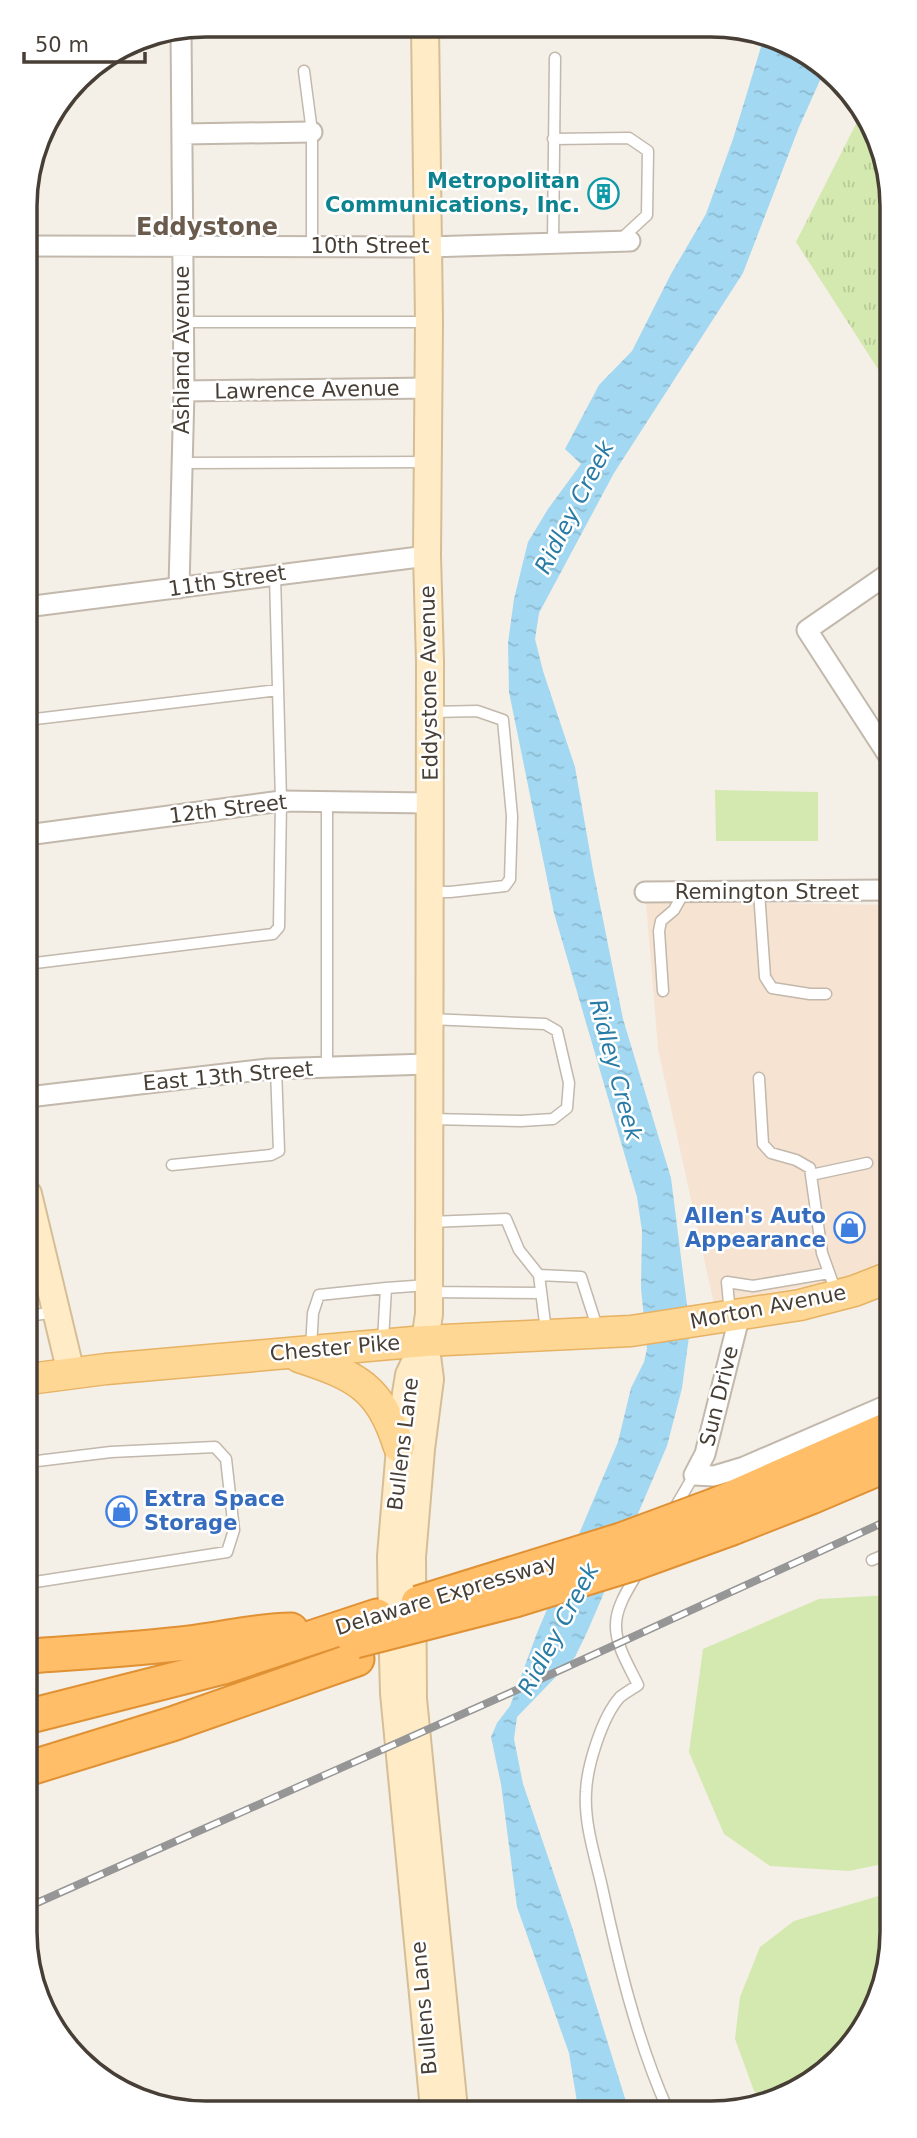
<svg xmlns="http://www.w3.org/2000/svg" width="917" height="2138" font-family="'DejaVu Sans',sans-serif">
  <defs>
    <pattern id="grass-tufts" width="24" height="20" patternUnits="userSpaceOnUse" patternTransform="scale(1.75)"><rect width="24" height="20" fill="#d4e9af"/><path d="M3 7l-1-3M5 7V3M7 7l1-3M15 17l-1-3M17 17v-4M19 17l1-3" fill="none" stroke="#b7c997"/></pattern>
    <pattern id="water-ripples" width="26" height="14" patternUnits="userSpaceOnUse" patternTransform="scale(1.75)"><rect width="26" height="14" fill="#a2d8f2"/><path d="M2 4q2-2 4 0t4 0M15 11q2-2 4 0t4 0" fill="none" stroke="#8dbad0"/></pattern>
  </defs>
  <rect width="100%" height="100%" fill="#f4efe7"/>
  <path fill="#f6e3d2" d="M646,901L889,905L890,1262L870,1273L714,1304L658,1049Z"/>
  <path fill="url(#grass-tufts)" d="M860,116L886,159L887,383L796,242Z"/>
  <path fill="#d4e9af" d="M715,790L818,792V841H716Z
    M891,1595L892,1862L849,1871L770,1866L724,1834L689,1752L703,1649L819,1599Z
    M892,1892V1945L879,2002L848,2052L768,2101L754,2091L735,2039L740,1997L760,1947L794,1921Z"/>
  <path fill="url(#water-ripples)" d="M764,37L826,67L799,127L743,273L614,473L539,613L535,639L543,671L575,767L593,870L623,1019L671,1178L690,1329L682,1388L667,1446L588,1630L575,1657L517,1717L514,1739L523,1784L572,1927L628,2108H578L569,2053L517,1907L501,1784L491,1737L497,1723L510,1706L537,1633L618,1442L631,1388L644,1362L647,1349L641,1288L642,1231L637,1197L554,913L509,692L508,643L514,599L528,542L548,509L581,464L565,449L599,385L632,351L671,274L706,214L733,139Z"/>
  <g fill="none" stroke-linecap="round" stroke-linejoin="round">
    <defs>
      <path id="lane" d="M304,71L312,132V246
        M553,139L629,138L648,151L647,215L621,239
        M553,242L555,58
        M183,322H428
        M182,463L428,462
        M27,720L278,690
        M430,892H450L505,886L510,879L512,816L503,720L477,711L433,712
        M759,892L765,977L772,988L810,994H826
        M27,964L273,934L279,927L281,801L275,575
        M663,991L659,931L661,921L674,910L684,892
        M327,1067V801
        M759,1078L763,1144L771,1153L796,1160L810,1168L822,1253L836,1292
        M430,1119L521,1121L553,1119L567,1108L569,1083L557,1031L545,1024L430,1019
        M172,1165L271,1155L279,1151L276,1069
        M811,1175L867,1163
        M430,1222L506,1219L519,1250L539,1275L546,1331
        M539,1275L581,1277L598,1330
        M386,1288L428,1285
        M429,1292L541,1293
        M730,1314L727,1282L753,1286L829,1273
        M28,1316L56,1312
        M311,1348L313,1313L319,1295L386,1288L383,1340
        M29,1462L111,1452L215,1447L226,1459L234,1530L227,1552L29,1583
        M673,1511L694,1475
        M872,1560L891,1552
        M640,1569C630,1586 615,1607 616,1627C616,1646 630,1668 638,1685C632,1689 625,1693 620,1697C602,1717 587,1766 586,1792C584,1824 595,1856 602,1887C618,1961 636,2038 667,2108"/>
      <path id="street" d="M183,134L312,132
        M25,246L428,247L630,241
        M184,391L429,388
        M888,574L807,630L888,755
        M179,588L184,391L181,29
        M26,607L427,556
        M27,835L281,801L430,803
        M645,892L889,890
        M28,1097L268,1069L429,1064
        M740,1314L705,1454L694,1475L714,1476L744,1467L890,1404"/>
      <path id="secondary" d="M425,26L429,322L427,556L430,662L429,1314L425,1341L430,1379L421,1449L412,1557L413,1699L454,2109
        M28,1194L71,1373
        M425,1341L409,1375L403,1412L391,1556L392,1619L394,1693L434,2109"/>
      <path id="primary" d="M299,1357C357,1376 380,1387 399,1447
        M29,1379L106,1369L425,1341L631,1331L800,1305L854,1291L890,1277"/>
      <path id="highway" d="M718,1504L890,1428
        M732,1528L811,1497L891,1463
        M30,1656C85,1652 140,1649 196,1642C228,1638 259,1630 291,1630
        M30,1716L223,1667L377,1616
        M30,1768L172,1724L357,1659"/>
    </defs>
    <use href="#lane" stroke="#c2b8ac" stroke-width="13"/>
    <use href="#street" stroke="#c2b8ac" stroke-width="23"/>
    <use href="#secondary" stroke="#d5be96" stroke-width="30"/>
    <use href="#primary" stroke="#e6b263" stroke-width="33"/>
    <use href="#highway" stroke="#e09134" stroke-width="37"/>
    <use href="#lane" stroke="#fff" stroke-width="10"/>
    <use href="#street" stroke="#fff" stroke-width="19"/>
    <use href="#secondary" stroke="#ffecc6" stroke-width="26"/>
    <use href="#primary" stroke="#ffd795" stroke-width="30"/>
    <use href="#highway" stroke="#ffbe67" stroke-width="33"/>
    <defs>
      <path id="rail" d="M30,1906L512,1692L891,1519"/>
    </defs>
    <use href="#rail" stroke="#969696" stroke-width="8"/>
    <use href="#rail" stroke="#fff" stroke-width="5" stroke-dasharray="16" stroke-linecap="butt"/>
    <defs>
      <path id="highway-bridge" d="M418,1603L621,1540L718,1504
        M355,1641L515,1600L635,1563L732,1528"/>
    </defs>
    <use href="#highway-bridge" stroke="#e09134" stroke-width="37" stroke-linecap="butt"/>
    <use href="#highway-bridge" stroke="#ffbe67" stroke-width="33"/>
  </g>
  <defs>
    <symbol id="building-ring" viewBox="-11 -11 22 22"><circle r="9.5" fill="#fff" stroke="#0f9aa8" stroke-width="1.5"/><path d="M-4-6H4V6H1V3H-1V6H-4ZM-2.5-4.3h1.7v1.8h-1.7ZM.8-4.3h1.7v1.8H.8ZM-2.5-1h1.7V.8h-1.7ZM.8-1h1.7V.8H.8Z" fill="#0f9aa8"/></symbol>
    <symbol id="shop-ring" viewBox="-11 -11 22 22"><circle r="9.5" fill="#fff" stroke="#3f7fe0" stroke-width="1.5"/><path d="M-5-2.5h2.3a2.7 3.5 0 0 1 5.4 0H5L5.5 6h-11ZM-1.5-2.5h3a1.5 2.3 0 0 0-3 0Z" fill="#3f7fe0"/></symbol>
  </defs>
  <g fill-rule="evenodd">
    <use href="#building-ring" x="586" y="176" width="35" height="35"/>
    <use href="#shop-ring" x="832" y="1210" width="35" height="35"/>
    <use href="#shop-ring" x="104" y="1494" width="35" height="35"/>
  </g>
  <g text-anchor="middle" stroke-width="5" stroke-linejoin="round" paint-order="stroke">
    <g font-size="21" font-weight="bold" fill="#0d838f" stroke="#fff" text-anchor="end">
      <text x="580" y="188">Metropolitan<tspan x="580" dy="24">Communications, Inc.</tspan></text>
    </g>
    <g font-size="21" fill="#473f36" stroke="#fff">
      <text x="370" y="253">10th Street</text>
      <text transform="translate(182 350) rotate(-90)" y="7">Ashland Avenue</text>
      <text transform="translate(307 390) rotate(-1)" y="7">Lawrence Avenue</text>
      <text transform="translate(227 581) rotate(-8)" y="7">11th Street</text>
      <text transform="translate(429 683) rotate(-91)" y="7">Eddystone Avenue</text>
      <text transform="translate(228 809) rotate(-7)" y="7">12th Street</text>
      <text x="767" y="899">Remington Street</text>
      <text transform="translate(228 1076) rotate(-5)" y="7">East 13th Street</text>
      <text transform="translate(768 1307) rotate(-11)" y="7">Morton Avenue</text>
      <text transform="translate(335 1348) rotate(-5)" y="7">Chester Pike</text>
      <text transform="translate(719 1396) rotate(-76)" y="7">Sun Drive</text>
      <text transform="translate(403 1444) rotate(-83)" y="7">Bullens Lane</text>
      <text transform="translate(446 1595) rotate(-17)" y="7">Delaware Expressway</text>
      <text transform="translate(424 2008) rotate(-95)" y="7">Bullens Lane</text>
    </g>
    <g font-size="21" font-weight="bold" fill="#366cbe" stroke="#fff" text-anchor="end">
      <text x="826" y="1223">Allen's Auto<tspan x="826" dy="24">Appearance</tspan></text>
      <text x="144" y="1506" text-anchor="start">Extra Space<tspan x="144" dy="24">Storage</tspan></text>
    </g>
    <g font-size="23" font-style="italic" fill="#297ca5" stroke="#fff">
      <text transform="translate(574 507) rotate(-63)" y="8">Ridley Creek</text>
      <text transform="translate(616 1070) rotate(75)" y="8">Ridley Creek</text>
      <text transform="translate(558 1629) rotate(-62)" y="8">Ridley Creek</text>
    </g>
    <g font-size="24" font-weight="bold" fill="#6a5b4d" stroke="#fff">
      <text x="207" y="235">Eddystone</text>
    </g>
  </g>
  <path d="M0 0H917V2138H0ZM206 37H711A169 169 0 0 1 880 206V1932A169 169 0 0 1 711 2101H206A169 169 0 0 1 37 1932V206A169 169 0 0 1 206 37Z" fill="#fff" fill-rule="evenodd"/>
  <path fill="none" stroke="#473f36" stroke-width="3.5" d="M206 37H711A169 169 0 0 1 880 206V1932A169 169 0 0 1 711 2101H206A169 169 0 0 1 37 1932V206A169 169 0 0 1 206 37Z"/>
  <path d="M24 52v10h121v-10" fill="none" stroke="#473f36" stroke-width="3.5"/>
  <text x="35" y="52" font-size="21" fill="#473f36" stroke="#ffffff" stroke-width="5" paint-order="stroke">50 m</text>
</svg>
